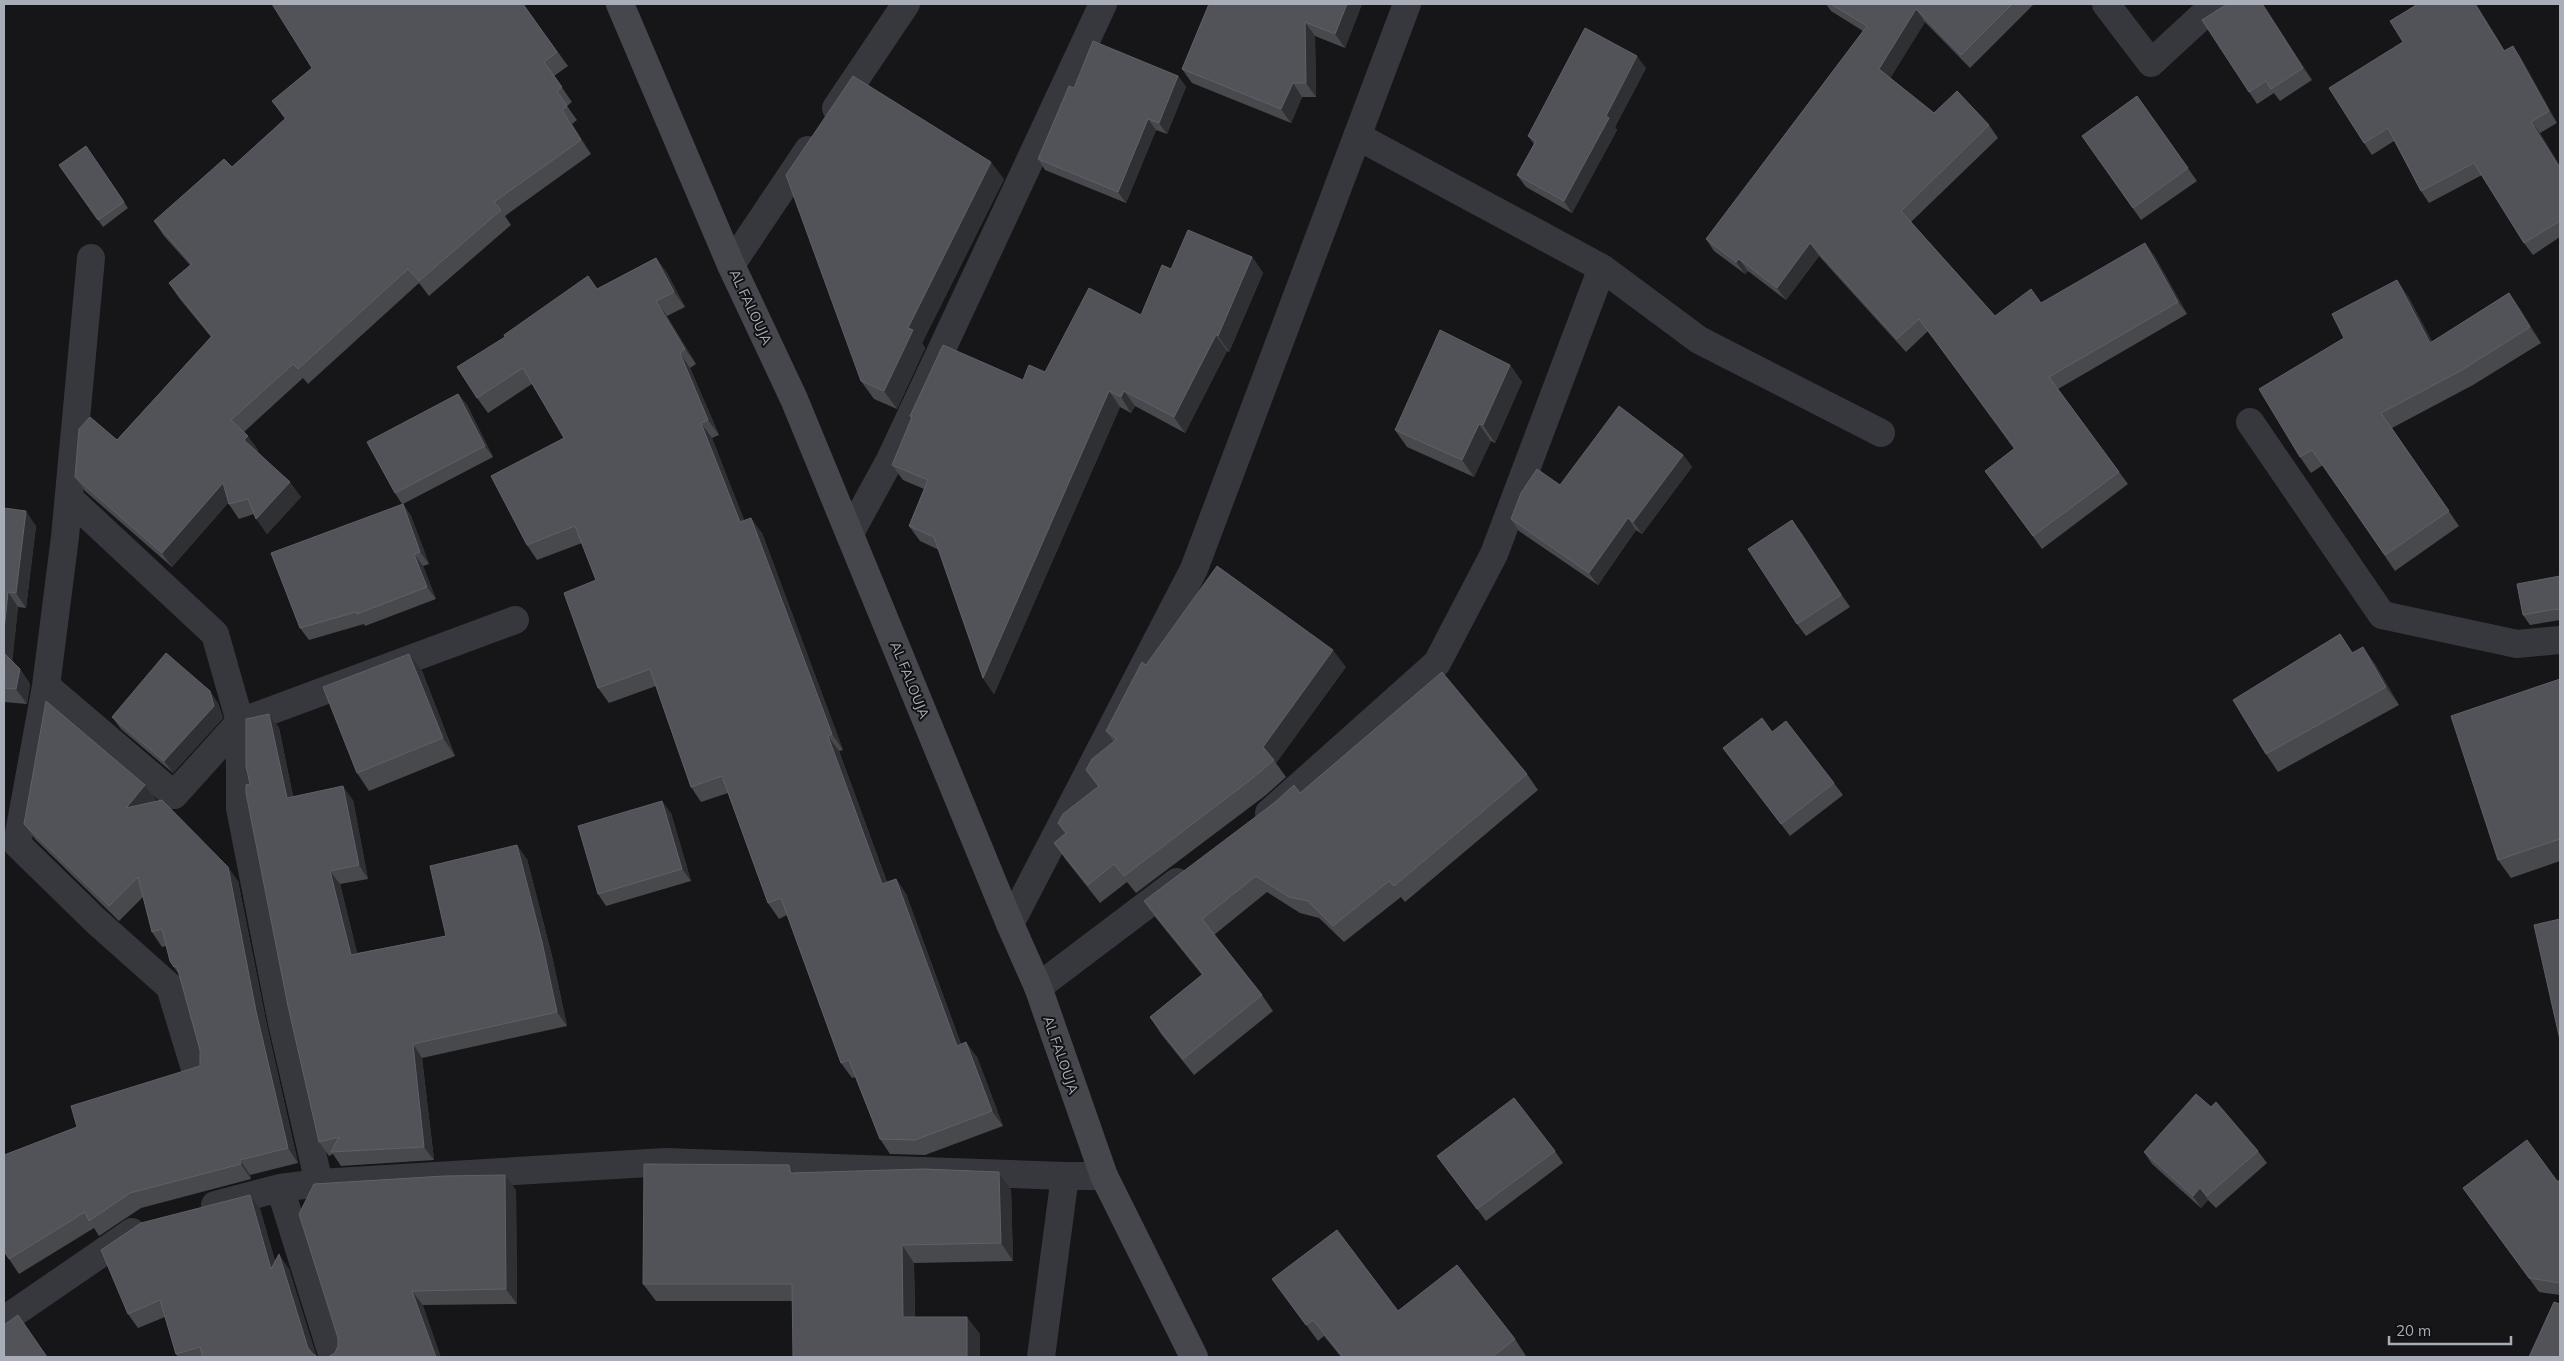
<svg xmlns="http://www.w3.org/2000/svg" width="2564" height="1361" font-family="Mulish,sans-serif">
  <rect width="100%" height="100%" fill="#161618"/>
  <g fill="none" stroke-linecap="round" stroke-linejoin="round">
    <path stroke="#37383d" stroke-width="28" d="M2106,4L2151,63L2215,4
      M836,108L906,4
      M1357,136L1602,268L1699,340L1881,433
      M731,265L808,150
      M2250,422L2382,615L2517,644L2560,640
      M69,498L215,634L240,722V808L282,1023L319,1183
      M850,533L890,460L1103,4
      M46,686L65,537L91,258
      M1269,813L1437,663L1494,554L1602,268
      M1010,924L1194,569L1407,4
      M1038,987L1177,882
      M195,1069L170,987L96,921L17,844L46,686L174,795L240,722L515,620
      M215,1205L280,1188
      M4,1320L132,1232
      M333,1357L280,1188L319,1183L665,1162L1065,1176
      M1041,1357L1065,1176H1104"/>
    <path stroke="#45474d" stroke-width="28" d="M620,4L731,265L794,399L1010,924L1038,987L1104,1176L1194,1357"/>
  </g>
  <path fill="#47494d" d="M523,4L568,66L554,76L572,102L567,106L577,120L572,124L591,154L505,216L511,225L429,296L419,283L308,384L303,378L244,432L258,450L257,451L301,497L267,534L254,514L239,519L228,503L172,567L85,491L75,477L117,440L211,337L179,298L169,283L190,265L164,236L154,221L232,167L285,119L272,101Z
    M1209,4H1362L1345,48L1315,36L1316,97H1302L1291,123L1192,83L1182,69Z
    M1826,4H2034L1970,68L1925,22L1890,78L1934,113L1989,125L1998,138L1911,222L1995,316L2041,303L2154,255L2187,314L2058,389L2128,484L2042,549L1985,471L2014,449L1928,331L1906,352L1819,256L1786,300L1748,271L1745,274L1714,251L1706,239L1863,31L1831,11Z
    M2263,4L2312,80L2280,101L2274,93L2257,104L2249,92Z
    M2418,4H2476L2505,51L2513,46L2521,58L2557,123L2540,133L2560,166V237L2533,255L2524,243L2482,175L2429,203L2421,191L2394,141L2372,155L2364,143Z
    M1646,68L1615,127L1617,130L1572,213L1526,187L1517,175L1534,144L1528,136Z
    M1178,76L1186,87L1167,134L1156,130L1126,203L1045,170L1038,159L1074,88Z
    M2137,96L2197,181L2141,220L2082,136Z
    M86,146L128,208L103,227L59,165Z
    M1004,179L922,343L925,348L897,409L874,399L861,381Z
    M1252,257L1263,273L1229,352L1227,351L1185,433L1135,406L1131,413L1120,407L994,694L983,678L939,550L920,541L909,526L924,489L903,480L892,465L911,419L910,416L1023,380L1045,372L1141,315L1171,269Z
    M656,258L667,273L685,307L667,316L696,364L690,368L719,435L712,438L744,521L762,533L843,750L839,751L887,882L896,879L906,894L961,1044L977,1057L1003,1126L925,1155L890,1154L880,1139L855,1077L852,1078L841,1063L787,915L779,919L768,903L728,793L701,802L691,787L656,686L609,703L598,688L596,580L582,543L537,560L527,545L564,438L532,384L488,413L477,398L597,289Z
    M2509,293L2520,309L2541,343L2473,385L2392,428L2459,526L2395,571L2323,465L2311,473L2300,457L2344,338L2408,296L2432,342Z
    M1510,365L1522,382L1495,443L1491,441L1474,477L1407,447L1395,430Z
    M458,394L467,405L493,457L403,504L411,516L429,564L423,566L436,599L365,626L364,624L309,640L300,628L402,504L395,493Z
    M1683,455L1692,467L1642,534L1636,530L1598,585L1519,531L1511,519L1560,485Z
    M4,508L36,526L26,608L18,607L12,661L20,669L30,684L27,704L4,702Z
    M1801,532L1850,607L1806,636L1797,624Z
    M2560,576V620L2530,625L2523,615Z
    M2353,652L2375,664L2399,705L2278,772L2266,754Z
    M1146,665L1346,667L1276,763L1286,777L1266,795L1136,893L1127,882L1100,903L1066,860L1054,843L1066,834L1058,823L1098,787L1086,770L1114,742L1106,731Z
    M422,671L455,756L369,791L357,773Z
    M2560,679V861L2511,878L2498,860Z
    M218,703L223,718L173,773L121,729L112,717Z
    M269,714L279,728L293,796L353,800L368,879L340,884L357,953L446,936L527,859L552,956L567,1026L422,1058L434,1160L341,1166L333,1154L329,1156L319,1142L250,784Z
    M1772,732L1834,783L1843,795L1790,836L1723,748Z
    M1527,774L1538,790L1405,902L1401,897L1344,942L1319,918L1300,913L1267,892L1214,935L1262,995L1273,1011L1194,1075L1161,1034L1150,1017L1202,975L1156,918L1144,901L1300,793Z
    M145,785L156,800L154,802L238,881L267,1026L298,1163L250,1175L251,1179L141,1208L99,1236L94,1228L19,1274L9,1259L77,1127L200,1066V1050L178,973L170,961L166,946L162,947L152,932L143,897L119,921L35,839L24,824Z
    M671,813L691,881L606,906L598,894Z
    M2211,1107L2258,1151L2267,1163L2216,1208L2208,1200L2201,1208L2152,1164L2144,1152Z
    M1555,1151L1563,1163L1486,1221L1437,1156Z
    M789,1165L795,1173L999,1172L1011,1190L1013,1261L914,1263L915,1317L980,1334V1357H793V1301H656L643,1284Z
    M2557,1181H2560V1295L2539,1292L2463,1188Z
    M516,1190L517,1304L423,1305L328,1357L335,1353Z
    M250,1195L260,1209L275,1261L289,1269L316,1356L318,1357H178L176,1354L165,1317L138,1328L128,1314Z
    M1272,1279L1515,1339L1526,1356L1524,1357H1341L1324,1336L1318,1341Z"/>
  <path fill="#2f3033" d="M1347,4H1362L1345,48L1335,34Z
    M2262,4H2263L2312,80L2303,68Z
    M2475,4H2476L2512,63L2504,51Z
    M1916,9L1925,22L1888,82L1879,69Z
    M1305,22L1315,36L1316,97L1306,83Z
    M2513,46L2521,58L2557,123L2549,111Z
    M1637,56L1646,68L1615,127L1617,130L1572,213L1564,201L1606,116Z
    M1178,76L1186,87L1167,134L1159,123Z
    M1293,83L1302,97L1291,123L1281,109Z
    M562,110L572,124L591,154L581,140Z
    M1148,119L1156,130L1126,203L1118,192Z
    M2531,122L2540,133L2560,166V168Z
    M991,162L1004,179L922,343L925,348L897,409L884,391L908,328Z
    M1810,243L1819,256L1786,300L1777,288Z
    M2145,243L2154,255L2187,314L2178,302Z
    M1252,257L1263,273L1229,352L1218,336Z
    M656,258L667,273L685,307L674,292Z
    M1739,259L1748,271L1745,274L1736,262Z
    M2397,280L2408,296L2441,358L2430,343Z
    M2509,293L2520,309L2541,343L2530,327Z
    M656,301L667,316L696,364L685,349Z
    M1216,335L1227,351L1185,433L1174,417Z
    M680,353L690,368L719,435L708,420Z
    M1510,365L1522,382L1495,443L1483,425Z
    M1109,391L1120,407L994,694L983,678Z
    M1124,391L1135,406L1131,413L1121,397Z
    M458,394L467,405L493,457L485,446Z
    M701,423L712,438L751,537L740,522Z
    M1479,424L1491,441L1474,477L1462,460Z
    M248,436L258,450L254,454L244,440Z
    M1683,455L1692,467L1642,534L1633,522Z
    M290,482L301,497L267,534L256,519Z
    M223,483L233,497L172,567L162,553Z
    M403,504L411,516L429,564L420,552Z
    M26,511L36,526L26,608L16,593Z
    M751,518L762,533L843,750L832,734Z
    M1628,518L1636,530L1598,585L1589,573Z
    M1792,520L1801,532L1850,607L1841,595Z
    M414,554L423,566L436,599L427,587Z
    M8,592L18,607L12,665L4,654V630Z
    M2340,634L2352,651L2364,671L2352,653Z
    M2363,647L2375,664L2399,705L2386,687Z
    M1333,650L1346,667L1276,763L1263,747Z
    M409,654L422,671L455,756L443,738Z
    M20,669L30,684L27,704L16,689Z
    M210,691L218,703L223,718L173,773L164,761Z
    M269,714L279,728L296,811L287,798Z
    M828,736L839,751L893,899L882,884Z
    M145,785L156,800L136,822L126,808Z
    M343,786L353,800L368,879L359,865Z
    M662,801L671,813L691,881L682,869Z
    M517,845L527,859L552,956L567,1026L557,1012Z
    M228,867L238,881L267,1026L298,1163L288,1148L256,1011Z
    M330,871L340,884L361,968L351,955Z
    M896,879L906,894L967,1061L957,1046Z
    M966,1042L977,1057L1003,1126L992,1111Z
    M413,1044L422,1058L434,1160L424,1147Z
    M240,1160L250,1175L251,1179L241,1164Z
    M789,1165L801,1182L791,1173Z
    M999,1172L1011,1190L1013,1261L1001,1243Z
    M505,1175L516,1190L517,1304L506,1289Z
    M2200,1188L2208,1200L2201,1208L2193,1196Z
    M250,1195L260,1209L282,1284L271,1269Z
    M902,1245L914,1263L915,1335L903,1317Z
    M279,1254L289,1269L317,1357H315L308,1348Z
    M412,1291L423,1305L441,1357H436Z
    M967,1317L980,1334V1357H967Z"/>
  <path fill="#525359" stroke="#5f6168" d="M272,4H523L557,52L544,62L562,87L557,91L567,106L562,110L581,140L494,202L501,210L419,281L408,269L298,369L293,364L231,420L248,436L244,440L290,482L256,519L248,499L229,504L223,483L162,553L75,477L79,429L90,417L117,440L212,336L169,283L192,264L154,221L224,159L232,167L286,118L272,101L312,68Z
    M1209,4H1347L1335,34L1305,22L1306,83H1293L1281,109L1182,69Z
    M1831,4H2012L1961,55L1916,9L1879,69L1934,113L1957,91L1989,125L1901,211L1995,316L2031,289L2041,303L2145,243L2178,302L2049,377L2119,472L2033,536L1985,471L2015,448L1919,319L1897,339L1810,243L1777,288L1739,259L1736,262L1706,239L1867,26Z
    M2227,4H2262L2303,68L2271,89L2266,81L2249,92L2202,20Z
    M2418,4H2475L2504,51L2513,46L2549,111L2531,122L2560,168V221L2524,243L2474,163L2421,191L2388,128L2364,143L2329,88L2403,42L2390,21Z
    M1585,28L1637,56L1606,116L1609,118L1564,201L1517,175L1536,141L1528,136Z
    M1093,41L1178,76L1159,123L1148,119L1118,192L1038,159L1069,86L1074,88Z
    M853,76L991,162L908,328L913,330L884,391L861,381L786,175Z
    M2137,96L2188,168L2133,208L2082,136Z
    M86,146L124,202L98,220L59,165Z
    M1188,230L1252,257L1218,336L1216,335L1174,417L1124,391L1121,397L1109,391L983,678L934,537L909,526L928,480L892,465L912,417L910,416L943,345L1023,380L1029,365L1045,372L1089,288L1141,315L1162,265L1171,269Z
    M656,258L674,292L656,301L685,349L680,353L708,420L701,423L740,522L751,518L832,734L828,736L882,884L896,879L957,1046L966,1042L992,1111L915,1140L880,1139L849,1060L841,1063L781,898L768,903L722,776L691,787L650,669L598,688L564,593L596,580L575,526L527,545L491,476L564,438L523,368L477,398L457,367L505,337L504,335L588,276L597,289Z
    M2397,280L2430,343L2509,293L2530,327L2462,370L2381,413L2449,511L2385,555L2312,450L2300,457L2259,389L2344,338L2332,314Z
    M1440,330L1510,365L1483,425L1479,424L1462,460L1395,430Z
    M458,394L485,446L395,493L367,442Z
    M1619,406L1683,455L1633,522L1628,518L1589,573L1511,519L1521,493L1537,469L1560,485Z
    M403,504L420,552L414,554L427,587L357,614L356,612L300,628L271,553Z
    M4,508L26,511L16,593L8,592L4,630Z
    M1792,520L1841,595L1797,624L1748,549Z
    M1217,566L1333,650L1263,747L1274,760L1254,777L1124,876L1114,864L1088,885L1054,843L1066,833L1058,823L1063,814L1099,786L1086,770L1092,759L1117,739L1106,731L1142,662L1146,665Z
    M2560,576V609L2550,610L2523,615L2517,584Z
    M2340,634L2352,653L2363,647L2386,687L2266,754L2233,700Z
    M4,653L20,669L16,689L4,688Z
    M166,653L210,691L214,706L164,761L112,717Z
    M409,654L443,738L357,773L323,687Z
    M1442,672L1527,774L1394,886L1389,881L1333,926L1308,901L1289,897L1256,876L1202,919L1262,995L1183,1059L1150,1017L1203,974L1144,901L1274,803L1294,785L1300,793Z
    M2560,679V839L2498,860L2451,716Z
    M46,701L145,785L126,808L162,800L228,867L256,1011L288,1148L240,1160L241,1164L130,1193L89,1221L85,1212L9,1259L4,1251V1155L77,1127L71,1106L200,1066V1050L177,966L174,967L170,961L162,929L152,932L138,877L109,906L24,824Z
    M269,714L287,798L343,786L359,865L330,871L351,955L446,936L430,866L517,845L542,942L557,1012L413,1044L424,1147L331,1152L339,1137L319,1142L288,1006L246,793V785L250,784L246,766V719Z
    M1762,718L1772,732L1786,721L1834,783L1781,824L1723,748Z
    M662,801L682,869L598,894L578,826Z
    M2560,919V1040L2534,925Z
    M2196,1094L2211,1107L2216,1102L2258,1151L2207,1196L2200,1188L2193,1196L2144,1152Z
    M1514,1098L1555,1151L1477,1209L1437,1156Z
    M2527,1140L2557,1181H2560V1283L2529,1278L2463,1188Z
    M644,1164L789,1165L791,1173L923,1169L999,1172L1001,1243L902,1245L903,1317H967V1357H793L792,1284H643Z
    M505,1175L506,1289L412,1291L436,1357H324H328L335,1353L338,1346V1338L299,1214L314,1184L444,1176Z
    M250,1195L271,1269L279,1254L308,1348L313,1354L318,1357H203L200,1347L176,1354L160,1300L128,1314L101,1250L141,1223Z
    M1337,1230L1398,1311L1457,1265L1515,1339L1492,1357H1343L1313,1320L1306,1325L1272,1279Z
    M2554,1302L2560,1304V1357H2529Z
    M18,1315L47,1357H4V1325Z"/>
  <g text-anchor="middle" stroke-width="4" stroke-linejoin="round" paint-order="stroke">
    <g font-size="14" fill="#a8adb8" stroke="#111113">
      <text transform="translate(751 307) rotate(65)" y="5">AL FALOUJA</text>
      <text transform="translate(910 680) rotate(68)" y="5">AL FALOUJA</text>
      <text transform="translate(1061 1055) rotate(71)" y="5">AL FALOUJA</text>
    </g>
  </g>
  <rect width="2564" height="1361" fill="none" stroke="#a8adb8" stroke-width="10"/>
  <path d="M2389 1336v8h122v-8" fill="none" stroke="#a8adb8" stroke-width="2.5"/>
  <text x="2396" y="1336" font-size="15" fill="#a8adb8" stroke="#111113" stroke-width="4" paint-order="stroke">20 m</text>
</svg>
